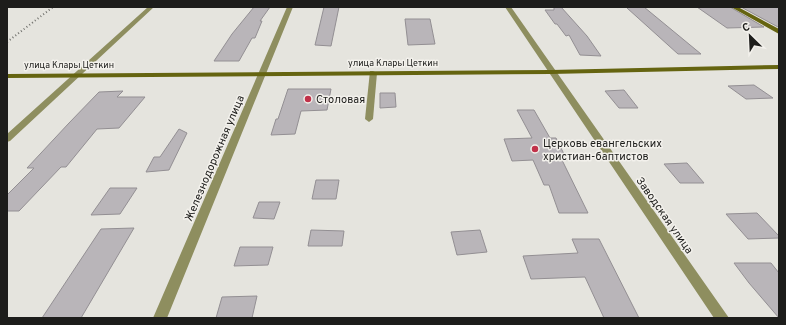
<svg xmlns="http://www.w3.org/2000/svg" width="786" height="325" font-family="Overpass,sans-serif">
  <rect width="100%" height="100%" fill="#e5e4de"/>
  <path fill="#b9b5b9" stroke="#938f93" d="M254,7H270L260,21H262L255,38H252L239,61H214L232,34Z
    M324,7H339L331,46L315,45Z
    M554,7H561L587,36L601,56L580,55L569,35L566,36L557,24H555L545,10H554Z
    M628,7H644L701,54H678L627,8Z
    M697,7H730L764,27L727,28Z
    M741,7H779V27H778Z
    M405,19H430L435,44L408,45Z
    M754,85L773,98L746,99L728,86Z
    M288,89H331L327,110L301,111L295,134L271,135L276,119H278Z
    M123,91L117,97H145L119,128L97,129L66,167H61L19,211H7V195L34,168H27L69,123L99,92Z
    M605,91L624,90L638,108H619Z
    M380,93H395L396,107L380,108Z
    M517,110H534L550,138H556L567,160H562L588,213H559L549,185H544L533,160L512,161L504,139L532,138Z
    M179,129L187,133L169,170L146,172L154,157H160Z
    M687,163L704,183H680L664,164Z
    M316,180H339L336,199H312Z
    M110,188H137L120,214L91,215Z
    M259,202H280L274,219L253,218Z
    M757,213L779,236V238L748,239L726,214Z
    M134,228L81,318H42L101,229Z
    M311,230L344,231L342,246H308Z
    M480,230L487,252L457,255L451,232Z
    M572,239H599L639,318H604L585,277L531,279L523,256L578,253Z
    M240,247H273L268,265L234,266Z
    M734,263H771L779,273V318L749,283Z
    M257,296L252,318H216L222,297Z"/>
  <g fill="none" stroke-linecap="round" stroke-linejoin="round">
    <path fill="#8e8e5f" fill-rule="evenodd" d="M370,71H373L377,73L373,119L369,122L365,119Z"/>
    <path fill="#8e8e5f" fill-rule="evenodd" d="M148,7H154L10,141L7,142V134Z
      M287,7H293L167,318H153Z
      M505,7H511L729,318H714Z"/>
    <path fill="#656410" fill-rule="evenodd" d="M731,7H738L779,29V34Z
      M779,65V69L551,74L7,78V74L551,70Z"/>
    <path stroke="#72726e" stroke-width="2" stroke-dasharray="1 2.5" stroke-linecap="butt" d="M7,42L53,7"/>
  </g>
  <g fill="#c1314a" stroke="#f3f1ec" stroke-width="1.5">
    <circle cx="308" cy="99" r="4"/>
    <circle cx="535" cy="149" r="4"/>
  </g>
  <g text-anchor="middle" stroke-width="3" stroke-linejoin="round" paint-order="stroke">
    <g font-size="9" fill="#1d1d1b" stroke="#f3f1ec">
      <text x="393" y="66">улица Клары Цеткин</text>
      <text x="69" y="68">улица Клары Цеткин</text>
    </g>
    <g font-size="11" fill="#1d1d1b" stroke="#f3f1ec" text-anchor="start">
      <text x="316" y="103">Столовая</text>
      <text x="543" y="147">Церковь евангельских<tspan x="543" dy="13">христиан-баптистов</tspan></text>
    </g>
    <g font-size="11" fill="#1d1d1b" stroke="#f3f1ec">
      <text transform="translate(214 158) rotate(-67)" y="4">Железнодорожная улица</text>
      <text transform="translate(665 215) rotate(55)" y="4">Заводская улица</text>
    </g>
  </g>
  <rect width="786" height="325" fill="none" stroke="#1d1d1b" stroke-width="16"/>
  <g transform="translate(750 36) rotate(336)" stroke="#f3f1ec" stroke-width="3" paint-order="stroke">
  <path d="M0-3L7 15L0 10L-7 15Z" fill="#1d1d1b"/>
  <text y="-6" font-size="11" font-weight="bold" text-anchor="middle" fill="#1d1d1b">С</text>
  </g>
</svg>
